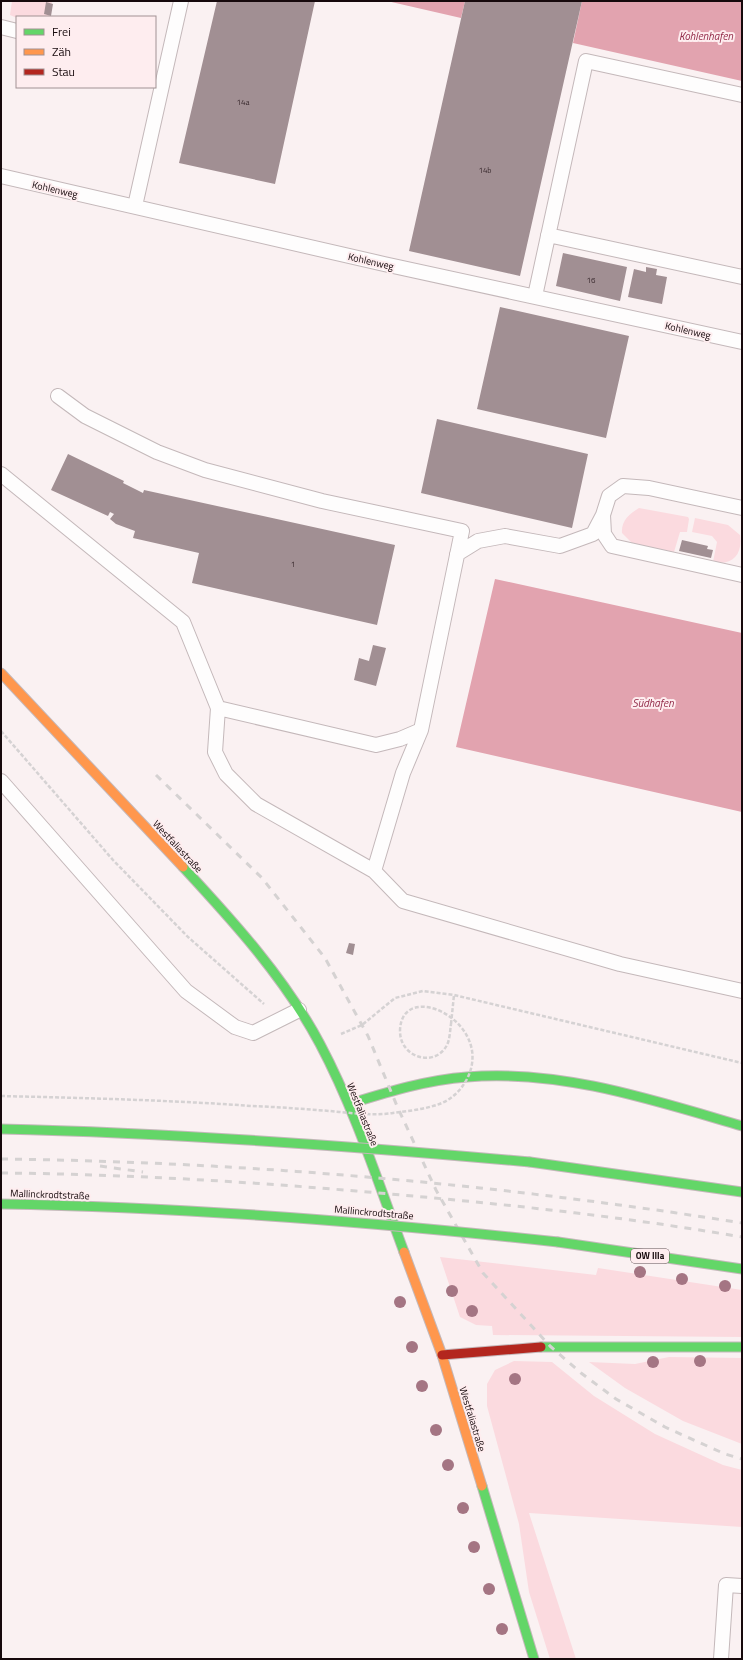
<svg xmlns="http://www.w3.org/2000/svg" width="743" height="1660" font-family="'Titillium Web',sans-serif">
  <rect width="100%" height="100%" fill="#faf1f2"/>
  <path fill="#fbdadf" d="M12,1H52L49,17L17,18L10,15Z
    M639,508L688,517L689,519L687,532H680L674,552L632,543L622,533C621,521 629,514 639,508Z
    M695,518L728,525L740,535C743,555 732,566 713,562L717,542L712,536L692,532Z
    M440,1257L596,1275L598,1268L742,1290V1337L493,1335L492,1326L476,1325L460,1317Z
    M669,1357L742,1358V1444L683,1421L625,1388L589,1362L635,1364Z
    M514,1361L552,1362L594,1396L655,1434L723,1465L742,1470V1527L529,1513L576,1659H550L529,1592L519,1524L487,1406V1384L495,1370Z"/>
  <path fill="#e2a3af" d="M387,1H465L461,18Z
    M582,1H742V81L573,43Z
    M495,579L742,633V812L456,747Z"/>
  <path fill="#a18f93" d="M217,1H315L275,184L179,163Z
    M465,1H582L520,276L409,251Z
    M46,2L53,4L51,16L44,14Z
    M563,253L627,267L620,301L556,286Z
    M646,267L657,269L656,275L667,277L662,304L628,297L634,269L646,272Z
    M500,307L629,336L606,438L477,409Z
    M437,419L588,454L572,528L421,493Z
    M68,454L124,481L123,483L143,493L144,490L395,545L377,625L192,583L199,553L133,538L135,531L116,524L110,519L114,514L110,512L108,516L51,490Z
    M682,540L708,546L707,549L713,550L711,558L679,551Z
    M373,645L386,648L376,686L354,680L359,658L369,661Z
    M349,943L355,944L353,955L346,953Z"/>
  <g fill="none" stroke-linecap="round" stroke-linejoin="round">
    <defs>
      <path id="lane" d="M1,27L17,31
        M1,176L384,264L742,342
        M135,206L181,1
        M548,235L742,277
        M535,296L586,61L742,95
        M58,396L85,416L157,452L205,470L322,501L462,531L421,730L400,739L376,745L218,708
        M1,474L183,622L218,708L215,752L226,774L256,804L374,871L403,901L620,964L742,991
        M742,508L649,488L623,486L609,496L603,515L604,534L612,546L742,575
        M457,554L478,541L505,536L560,546L593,534L603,515
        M1,781L186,991L235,1027L253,1033L299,1010
        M374,871L403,773L421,730
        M721,1659L726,1585L742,1586"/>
      <path id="fast" d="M183,867C233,921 285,978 320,1044C355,1110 378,1182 404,1252
        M349,1104C388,1092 426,1080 467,1077C560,1069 653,1100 742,1126
        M530,1162L742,1192
        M558,1242L742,1269
        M541,1347H742
        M482,1486L534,1659"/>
      <path id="slow" d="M1,673L183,867
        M404,1252L442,1355L482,1486"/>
      <path id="jam" d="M442,1355L541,1347"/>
    </defs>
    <use href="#lane" stroke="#c4b8ba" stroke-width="16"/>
    <use href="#fast" stroke="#c4b8ba" stroke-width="11"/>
    <use href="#slow" stroke="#c4b8ba" stroke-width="11"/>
    <use href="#jam" stroke="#c4b8ba" stroke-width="11"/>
    <path stroke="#d5d2d3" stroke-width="2.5" stroke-dasharray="4 2" stroke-linecap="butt" d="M1,731L113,860L188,937L264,1004
      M451,1024L454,995
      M341,1034L362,1025L395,998L423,991L454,995L742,1063"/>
    <use href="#lane" stroke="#fefdfd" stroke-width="14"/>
    <use href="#fast" stroke="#63d668" stroke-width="9"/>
    <use href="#slow" stroke="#ff974d" stroke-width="9"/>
    <use href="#jam" stroke="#b3261e" stroke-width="9"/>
    <path stroke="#d5d2d2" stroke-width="3" stroke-dasharray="7 7" stroke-linecap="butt" d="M156,775L262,878L325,958L368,1036L397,1106L436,1190L483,1273L550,1346L581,1373L616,1399L665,1427L725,1454L742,1459
      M1,1159C249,1162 497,1184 742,1223
      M100,1166L143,1172
      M1,1173C119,1174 238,1181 356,1191C485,1202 614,1215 742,1237"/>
    <defs>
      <path id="fast-bridge" d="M1,1129C178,1133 354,1146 530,1162
        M1,1204C187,1207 373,1222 558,1242"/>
    </defs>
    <use href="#fast-bridge" stroke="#c4b8ba" stroke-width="11" stroke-linecap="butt"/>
    <path stroke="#d5d2d3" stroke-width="2.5" stroke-dasharray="4 2" stroke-linecap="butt" d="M1,1096C85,1098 168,1100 252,1106C278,1107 304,1109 330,1111C351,1113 372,1116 393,1113C409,1111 427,1109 442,1103C453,1098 461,1090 467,1079C496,1022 401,977 400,1031C400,1058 435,1068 447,1045C450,1039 450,1030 451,1024"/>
    <use href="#fast-bridge" stroke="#63d668" stroke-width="9"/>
  </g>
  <g fill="#a47583">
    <circle cx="640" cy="1272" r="6"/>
    <circle cx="682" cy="1279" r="6"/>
    <circle cx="725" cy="1286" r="6"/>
    <circle cx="452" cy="1291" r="6"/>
    <circle cx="400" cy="1302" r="6"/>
    <circle cx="472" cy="1311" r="6"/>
    <circle cx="412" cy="1347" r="6"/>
    <circle cx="700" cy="1361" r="6"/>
    <circle cx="653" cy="1362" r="6"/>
    <circle cx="515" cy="1379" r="6"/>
    <circle cx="422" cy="1386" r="6"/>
    <circle cx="436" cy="1430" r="6"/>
    <circle cx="448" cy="1465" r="6"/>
    <circle cx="463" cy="1508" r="6"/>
    <circle cx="474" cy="1547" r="6"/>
    <circle cx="489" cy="1589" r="6"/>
    <circle cx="502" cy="1629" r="6"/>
  </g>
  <g text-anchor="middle" stroke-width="4" stroke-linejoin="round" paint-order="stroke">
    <g font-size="8" fill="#392a2e">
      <text x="243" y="105">14a</text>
      <text x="485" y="173">14b</text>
      <text x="591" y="283">16</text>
      <text x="293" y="567">1</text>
    </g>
    <rect fill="#feedef" stroke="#5c4d50" stroke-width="1" x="631" y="1249" width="38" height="14" rx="3"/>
    <g font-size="9" font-weight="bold" fill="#16090c">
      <text x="650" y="1259">OW IIIa</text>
    </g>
    <g font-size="10" fill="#16090c" stroke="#feedef">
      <text transform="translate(55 189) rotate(13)" y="4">Kohlenweg</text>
      <text transform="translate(371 261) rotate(13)" y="4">Kohlenweg</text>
      <text transform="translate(688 330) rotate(13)" y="4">Kohlenweg</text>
      <text transform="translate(178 846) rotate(47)" y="4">Westfaliastraße</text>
      <text transform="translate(363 1114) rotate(68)" y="4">Westfaliastraße</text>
      <text transform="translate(50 1194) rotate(2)" y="4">Mallinckrodtstraße</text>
      <text transform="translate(374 1212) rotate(5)" y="4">Mallinckrodtstraße</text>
      <text transform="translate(473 1419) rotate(73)" y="4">Westfaliastraße</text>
    </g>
    <g font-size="11" font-style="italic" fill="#922a48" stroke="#feedef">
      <text x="706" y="40">Kohlenhafen</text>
      <text x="653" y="707">Südhafen</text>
    </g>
  </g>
  <rect width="743" height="1660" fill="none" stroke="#16090c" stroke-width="4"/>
  <rect x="16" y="16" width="140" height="72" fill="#feedef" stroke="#a19294"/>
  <rect x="24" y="29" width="20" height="6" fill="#63d668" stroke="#a19294"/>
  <text x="52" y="36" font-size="12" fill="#16090c">Frei</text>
  <rect x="24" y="49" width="20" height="6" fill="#ff974d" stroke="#a19294"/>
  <text x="52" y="56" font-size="12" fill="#16090c">Zäh</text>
  <rect x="24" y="69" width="20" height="6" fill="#b3261e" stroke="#a19294"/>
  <text x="52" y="76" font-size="12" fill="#16090c">Stau</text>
</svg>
